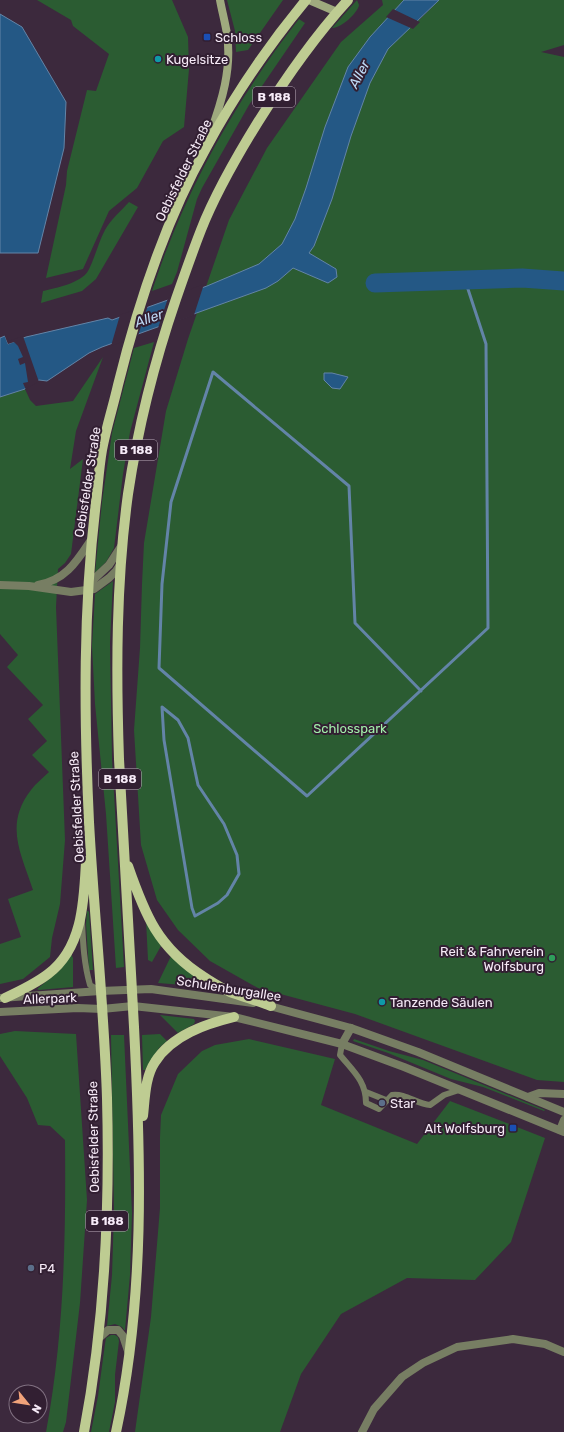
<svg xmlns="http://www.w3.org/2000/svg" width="564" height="1432" font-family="Rubik,sans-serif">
  <rect width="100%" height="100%" fill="#3c293d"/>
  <path fill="#2b5c32" d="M37,0H172L188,37L189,69L184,127L163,141L137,188L109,211L83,269L46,278L66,185L67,171L87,90L96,91L109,54L73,26L71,20Z
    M227,0H283L248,50L236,52L235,31Z
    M357,0L359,5C358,13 340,29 332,28Z
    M382,0H404L395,10L419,20L439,0H564V45L541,52L564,57V1082L537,1080L355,1014L258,988L210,961L178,930L157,900L141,845L134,730L140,648L142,584L144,543L166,411L188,339L229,220L267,148L341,42L383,5Z
    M299,19L305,23L249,105L202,188L197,199L177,272L172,284L152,291C184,192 235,101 299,19Z
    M129,202L138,207L96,279L82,291L41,303L43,291C56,288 81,283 88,271C95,258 98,243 105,230C111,219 121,211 129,202Z
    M154,342L130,432L123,474L114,548L106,562L95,573L102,502L112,433L134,348Z
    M103,357L76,431L70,469L83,459L71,554L65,563L58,569L56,607L65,840L60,904L52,938L50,957L23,979L0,984V944L21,937L8,899L33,890C21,853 4,825 31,790C36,783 43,778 49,772L32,755L47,741L28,719L43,705L7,667L18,655L0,634V397L25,389L30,400L36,406L73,401Z
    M113,581L110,643L112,759L124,967L116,968L106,814L95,704L92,646L95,594Z
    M87,911H88L89,912L93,970H89L86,924Z
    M146,920L161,946L152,962L148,960Z
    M71,954L73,958V987L39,990L37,989L59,971Z
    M171,956L199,979L200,984L196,986L158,983Z
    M160,1015L194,1019L195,1021L194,1024L178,1033Z
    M15,1031L76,1034L87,1200L80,1303L66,1422L63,1432H46C64,1336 66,1237 65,1140L50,1126L38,1125L27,1098L0,1056V1034Z
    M160,1034L167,1041L159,1048L145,1070H143L142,1035Z
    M111,1035H124L132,1213L130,1275L125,1330H124L122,1327L115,1324L107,1326L112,1275L114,1212Z
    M249,1039L335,1059L321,1105L417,1144L450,1101L545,1138L511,1242L475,1280L407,1278L341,1314L301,1374L280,1432H135L151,1317L160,1208V1137L161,1115L178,1074L202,1051L215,1045Z
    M354,1039L389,1051L423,1060L545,1110L544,1111L483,1087L451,1079L388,1053L353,1041Z
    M111,1335H115L118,1337L119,1341L115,1375V1402L109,1432H91L98,1396L105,1344L106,1338Z"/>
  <path fill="#245885" stroke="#6384a7" d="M404,0H439L388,49L370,83L351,136L332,199L314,246L309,253L336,269L337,277L328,283L293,268L278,281L266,288L102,347L89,353L47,381L39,380L27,385L25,389L0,397V338L5,336L8,344L26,337L108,318L112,320L207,286L259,264L282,244L295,219L306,188L325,127L348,67L370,37Z
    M0,14L22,27L66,102L64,148L38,253H0Z
    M324,373H332L348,377L340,389L332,388L324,380Z"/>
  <path fill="#3c293d" d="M393,9L420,22L413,29L386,17Z
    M204,284L194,315L158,328L168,298Z
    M148,305L138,336L111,346L120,315Z
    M4,334L7,335L9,341L23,336L39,382L28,387L26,390L23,383L28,382L25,363L20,365L18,359L23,357L18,346L14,342L8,344Z"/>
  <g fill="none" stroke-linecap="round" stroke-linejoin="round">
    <path stroke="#6384a7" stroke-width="3" d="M421,691L355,623L349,486L213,372L171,502L162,584L159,668L307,796L488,628L486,344L465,280
      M162,707L178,720L188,738L198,785L224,824L237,855L239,874L227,895L218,903L195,916L192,908L164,740Z"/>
    <path stroke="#245885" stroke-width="19" d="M375,283L522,278L564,281"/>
    <path stroke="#777e63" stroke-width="6" d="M82,922C83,943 84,964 90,985L100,991
      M342,1044L340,1055C353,1071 366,1081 366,1103L379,1109L392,1095C405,1093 417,1104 430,1105L444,1095L459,1090
      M366,1092L386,1100"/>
    <path stroke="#777e63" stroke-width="8" d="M0,585L29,586L71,592L94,589L109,578L116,571L121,563
      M38,585C66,580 77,561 91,540
      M89,587L94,579L109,565L122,545
      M0,998L100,991
      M0,1012L78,1008L102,1009
      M342,1044L351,1028
      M528,1097L539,1093L564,1094
      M560,1130L564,1120
      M99,1338L108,1330H118L123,1336L129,1354
      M362,1432L374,1409L402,1377L423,1363L457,1347L513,1339L545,1344L564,1352"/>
    <path stroke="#777e63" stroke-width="8" d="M100,991L151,989L253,1003
      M266,1005L351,1028L418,1052L564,1112
      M102,1009L133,1006L234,1017L342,1044L404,1067L564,1132"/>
    <path stroke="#9faa7e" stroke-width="8" d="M309,0L337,12
      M210,134C222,101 232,69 227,34C225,22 222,11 220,0"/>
    <path stroke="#becc92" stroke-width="10" d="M128,866C145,915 158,948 204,977C212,982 221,988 230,992C244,997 258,1001 271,1006
      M5,998C20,991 35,984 48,974C83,948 84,900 86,861
      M143,1116C145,1098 145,1077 155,1062C172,1035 206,1024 234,1017
      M84,1432C105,1322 110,1210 107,1098C104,1006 94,914 89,822C84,716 83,608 96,502C98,485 99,467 102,450C106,428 113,407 118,385C138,304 165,221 206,148C234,96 268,46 306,0
      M116,1432C145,1299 141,1162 134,1027C129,938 124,848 119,759C116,671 116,582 128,494C138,427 154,363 176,299C184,276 192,253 201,230C216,192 237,156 258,122C285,79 314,37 348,0"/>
  </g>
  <g fill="#1a4fb4" stroke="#321f32" stroke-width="1.5">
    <rect x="203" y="33" width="8" height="8" rx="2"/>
    <rect x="509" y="1124" width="8" height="8" rx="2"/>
  </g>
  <g fill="#0f9aa8" stroke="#321f32" stroke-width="1.5">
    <circle cx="158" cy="59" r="4"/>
    <circle cx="382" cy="1002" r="4"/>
  </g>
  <circle fill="#2e9e5b" stroke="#321f32" stroke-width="1.5" cx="552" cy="958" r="4"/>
  <g fill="#5c6f8a" stroke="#321f32" stroke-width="1.5">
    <circle cx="382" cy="1103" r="4"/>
    <circle cx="31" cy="1268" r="4"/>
  </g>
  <g text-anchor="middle" stroke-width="4" stroke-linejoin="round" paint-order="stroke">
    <g fill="#321f32" stroke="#bbadbc" stroke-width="1">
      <rect x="253" y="87" width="42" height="20" rx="3"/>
      <rect x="115" y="440" width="42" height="20" rx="3"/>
      <rect x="99" y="769" width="42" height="20" rx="3"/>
      <rect x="86" y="1211" width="42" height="20" rx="3"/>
    </g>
    <g font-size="12" font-weight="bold" fill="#f6eaf7">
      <text x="274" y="101">B 188</text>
      <text x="136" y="454">B 188</text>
      <text x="120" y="783">B 188</text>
      <text x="107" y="1225">B 188</text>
    </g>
    <g font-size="13" fill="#f6eaf7" stroke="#321f32" text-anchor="start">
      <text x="215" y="42">Schloss</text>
      <text x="166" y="64">Kugelsitze</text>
      <text x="544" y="956" text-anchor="end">Reit &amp; Fahrverein<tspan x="544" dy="15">Wolfsburg</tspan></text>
      <text x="390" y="1007">Tanzende Säulen</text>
      <text x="390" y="1108">Star</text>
      <text x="505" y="1133" text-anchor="end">Alt Wolfsburg</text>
      <text x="39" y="1273">P4</text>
    </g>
    <g font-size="13" fill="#f6eaf7" stroke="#321f32">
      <text transform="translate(183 170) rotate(-64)" y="5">Oebisfelder Straße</text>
      <text transform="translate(87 482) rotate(-81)" y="5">Oebisfelder Straße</text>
      <text transform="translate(76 807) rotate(-93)" y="5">Oebisfelder Straße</text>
      <text transform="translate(229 988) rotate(9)" y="5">Schulenburgallee</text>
      <text transform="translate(50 998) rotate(-2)" y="5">Allerpark</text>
      <text transform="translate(93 1137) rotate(-91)" y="5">Oebisfelder Straße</text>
    </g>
    <g font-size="13" fill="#a2f0aa" stroke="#321f32">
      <text x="350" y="733">Schlosspark</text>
    </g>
    <g font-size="14" font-style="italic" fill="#bedaf6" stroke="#321f32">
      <text transform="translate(359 74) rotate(-63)" y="5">Aller</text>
      <text transform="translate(149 318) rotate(-19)" y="5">Aller</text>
    </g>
  </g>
  <g transform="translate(28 1404) rotate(120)"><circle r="19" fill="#321f32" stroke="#807081"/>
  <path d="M0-3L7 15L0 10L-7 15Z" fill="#f0a27a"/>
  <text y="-6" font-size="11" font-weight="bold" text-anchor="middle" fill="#f6eaf7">N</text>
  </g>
</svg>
